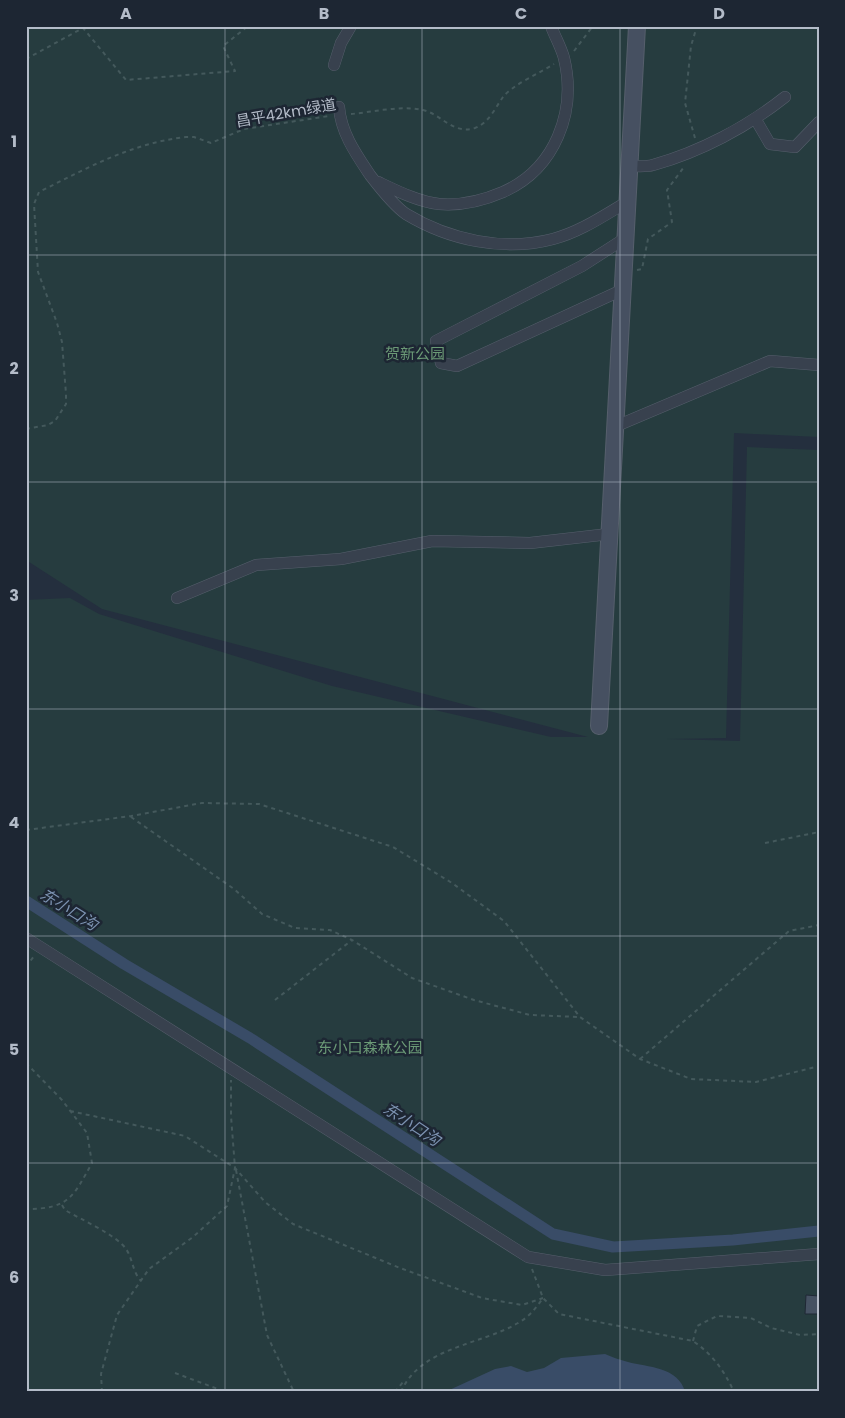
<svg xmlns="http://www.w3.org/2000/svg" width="845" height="1418" font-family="Poppins,'Noto Sans SC',sans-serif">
  <rect width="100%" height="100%" fill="#242f3e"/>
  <path fill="#263c3f" d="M26,26H819V437L734,433L726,738L667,739L740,741L747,447L819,450V1392H26V600L70,598L99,614L332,686L551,737H588L102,609L26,560Z"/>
  <path fill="#394c67" d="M605,1354C612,1357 620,1360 628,1362C647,1367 679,1367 685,1392H445L495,1369L511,1366L527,1372L544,1368L561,1358Z"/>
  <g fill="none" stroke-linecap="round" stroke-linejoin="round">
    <path stroke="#394c67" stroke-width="11" d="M26,901L124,964L250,1038L553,1234L613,1247L733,1240L819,1231"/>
  </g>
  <path fill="#455162" stroke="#1f2835" d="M806,1295L819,1296V1314H805Z"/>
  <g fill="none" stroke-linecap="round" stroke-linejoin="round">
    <defs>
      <path id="street" d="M334,65L341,43L351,26
        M339,107C341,133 356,154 370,175C380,188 393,205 406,214C449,240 504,252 553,239C580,232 603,216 627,202
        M756,120L770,144L795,147L819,122
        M630,166C637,166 646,167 653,165C700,152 747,127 785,97
        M378,182C397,191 419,202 439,204C462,206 482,201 503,192C555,169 577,112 564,58C561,47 555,37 551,26
        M622,290L457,366L441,363L436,341L582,266L624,239
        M614,427L770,361L819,365
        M177,598L256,565L341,559L432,541L530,543L609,534
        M26,938L528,1257L605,1270L819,1254"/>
      <path id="secondary" d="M599,726L637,26"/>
    </defs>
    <use href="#street" stroke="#565f6c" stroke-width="12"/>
    <use href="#secondary" stroke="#565f6c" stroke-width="18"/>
    <path stroke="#44595c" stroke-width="2" stroke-dasharray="4 4" stroke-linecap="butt" d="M574,51L593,26
      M26,59L83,28L126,80L235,71L223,46L248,26
      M351,114C374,112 400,105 423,110C441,114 453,135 475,128C489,123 495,108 503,97C512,85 540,73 554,64
      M695,138L685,103L691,46L697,26
      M637,270L642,269L648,239L672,222L667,190L684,167
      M26,429L48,425L55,421L66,404V394L62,342L57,323L38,272L34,204L39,192C87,168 132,143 186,137H194L211,143L244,129L329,116
      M131,817L234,889L262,914L295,928L330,930L352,940L412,978L474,1000L530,1015L580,1017
      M26,830L131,816L202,803L259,804L393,847L452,883L504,921L580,1017L640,1059L691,1079L756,1082L819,1066
      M765,843L819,832
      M26,967L34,956
      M275,1000L352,940
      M640,1059L789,931L819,925
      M26,1063L62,1100L87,1133L92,1163C73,1197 69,1209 26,1209
      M70,1111L185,1136L235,1168L265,1202L293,1224L400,1268L482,1298L522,1305L543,1298
      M236,1170L267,1335L294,1392
      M62,1205L65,1210C80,1219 118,1236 126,1249C133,1259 132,1271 141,1281
      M532,1269L543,1298L559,1314L693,1341C712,1354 724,1370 734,1392
      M693,1341L697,1326L717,1316L751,1318L771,1328L800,1335L819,1334
      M175,1373L226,1392
      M102,1392L101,1374L117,1315L149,1269L193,1237L227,1206L235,1168L231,1116V1080
      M395,1392L403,1382
      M401,1392C420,1347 481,1345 518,1323C529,1317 536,1308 543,1298"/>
    <use href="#street" stroke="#38414e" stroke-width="11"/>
    <use href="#secondary" stroke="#465061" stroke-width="16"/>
  </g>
  <path fill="none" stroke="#b4bcc9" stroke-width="1" stroke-opacity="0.55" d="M225,26V1392M422,26V1392M620,26V1392M26,255H819M26,482H819M26,709H819M26,936H819M26,1163H819"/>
  <g text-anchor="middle" stroke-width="5" stroke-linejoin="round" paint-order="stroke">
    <g font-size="15" fill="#b4bcc9" stroke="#1d2633">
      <text transform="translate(286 113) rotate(-10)" y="5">昌平42km绿道</text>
    </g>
    <g font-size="15" fill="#6b9a76" stroke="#1d2633">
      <text x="415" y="359">贺新公园</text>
      <text x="370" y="1053">东小口森林公园</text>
    </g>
    <g font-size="16" font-style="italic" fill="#7c92b1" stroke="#1d2633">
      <text transform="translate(69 909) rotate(32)" y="6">东小口沟</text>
      <text transform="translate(412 1124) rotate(33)" y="6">东小口沟</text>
    </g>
  </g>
  <rect width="845" height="1418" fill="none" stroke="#1d2633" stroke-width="55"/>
  <rect x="28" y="28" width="790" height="1362" fill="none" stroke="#b4bcc9" stroke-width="2"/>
  <g font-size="16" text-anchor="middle" font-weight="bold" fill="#b4bcc9">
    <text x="126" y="19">A</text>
    <text x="324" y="19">B</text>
    <text x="521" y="19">C</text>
    <text x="719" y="19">D</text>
    <text x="14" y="147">1</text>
    <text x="14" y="374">2</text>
    <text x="14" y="601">3</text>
    <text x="14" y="828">4</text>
    <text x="14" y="1055">5</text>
    <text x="14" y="1283">6</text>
  </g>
</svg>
